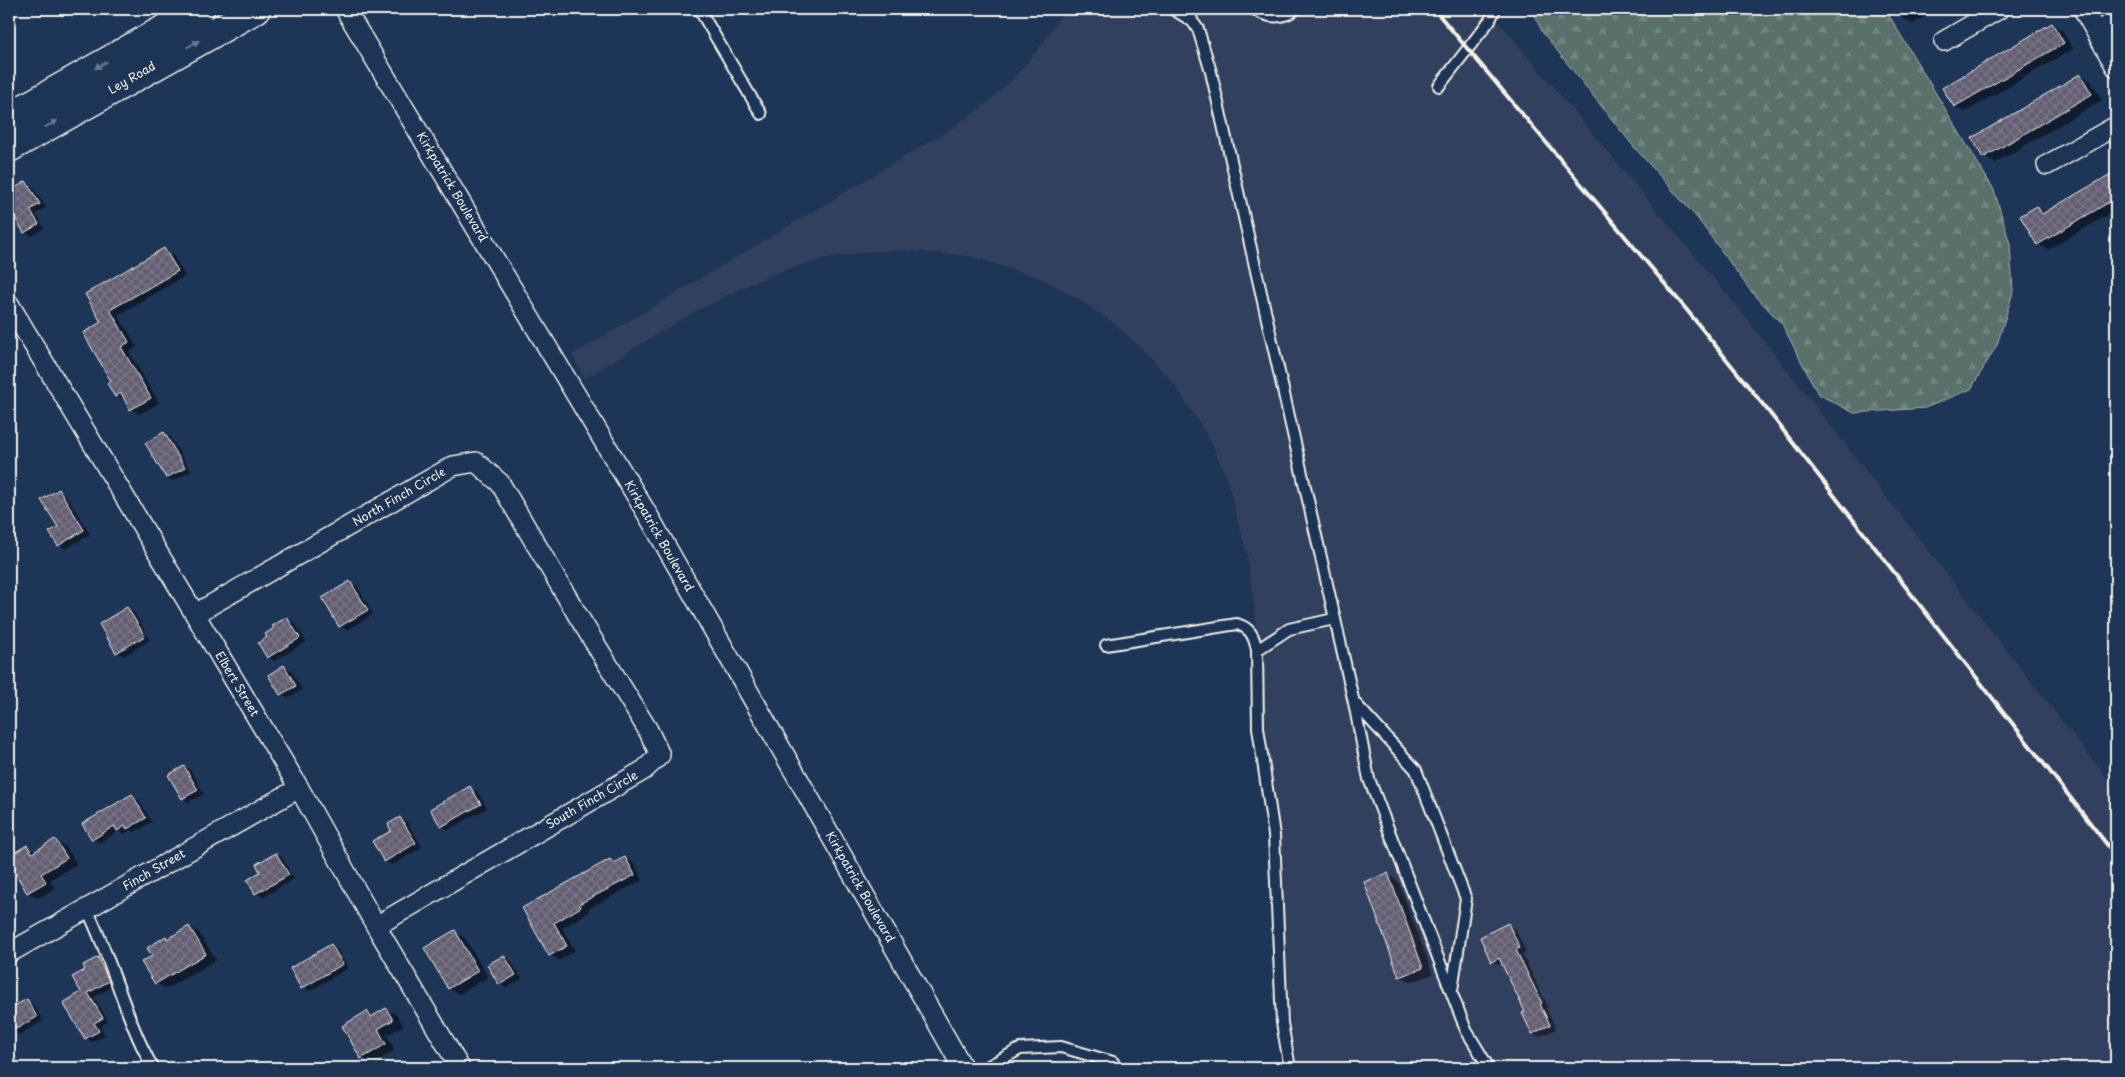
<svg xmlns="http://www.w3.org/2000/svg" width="2125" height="1077" font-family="'Playpen Sans',sans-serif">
  <defs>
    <pattern id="forest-firs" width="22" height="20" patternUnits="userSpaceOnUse" patternTransform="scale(1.25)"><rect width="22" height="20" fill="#5a706b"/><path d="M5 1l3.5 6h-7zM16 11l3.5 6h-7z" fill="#728580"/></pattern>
    <pattern id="building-cross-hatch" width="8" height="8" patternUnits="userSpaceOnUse" patternTransform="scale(1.25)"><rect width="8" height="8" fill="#635e72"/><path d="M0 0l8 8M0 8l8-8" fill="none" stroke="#7a7686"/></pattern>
  </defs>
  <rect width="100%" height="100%" fill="#1d3557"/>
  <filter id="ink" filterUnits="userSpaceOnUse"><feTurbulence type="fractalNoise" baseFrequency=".02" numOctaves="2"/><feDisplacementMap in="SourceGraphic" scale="10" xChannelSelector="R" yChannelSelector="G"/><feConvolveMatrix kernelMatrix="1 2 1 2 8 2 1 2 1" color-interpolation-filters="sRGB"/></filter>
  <g filter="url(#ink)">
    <path fill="#32415f" d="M1065,9H1488L1736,305L2116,790V1068H1298L1291,1031L1255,613L1247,554L1226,476L1211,442L1173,382L1146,353L1115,324L1078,299L1043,279L970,256L899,250L865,252L826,258L787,269L746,286L696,311L585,378L572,355L946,132L981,108L1014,78L1041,46Z"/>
    <path fill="url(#forest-firs)" stroke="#a7b0aa" d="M1531,9H1885L1994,190L2010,244L2013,292L1997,345L1971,389L1925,408L1854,413L1818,394L1782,324L1750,290L1698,219L1634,147L1543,33Z"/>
    <path fill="#0007" d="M1897,9H1939L1913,24L1902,18Z
      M2052,24L2062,30L2073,49L1965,112L1955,107L1944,88Z
      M2080,75L2091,81L2102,100L1995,163L1984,157L1973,138Z
      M2116,172V210L2048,250L2038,244L2037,208L2046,213Z
      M26,183L32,186L46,208L36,214L44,228L32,236L25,232L9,206V193Z
      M164,250L173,255L185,276L118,315L137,347L129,352L159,403L140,414L131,409L126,400L116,396L103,323L87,295Z
      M164,433L170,437L191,471L173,481L167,478Z
      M59,490L65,494L90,534L66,549L59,545L51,532L59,527Z
      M350,583L357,586L373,614L347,630L340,626Z
      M127,609L134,612L150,640L124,656L117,652Z
      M287,618L294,622L306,642L274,661L268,657L269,638Z
      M284,667L291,670L302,690L288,698L281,694Z
      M184,767L191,771L204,794L189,802L183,798Z
      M470,788L477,791L487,808L448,830L442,826Z
      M132,796L139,800L152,822L135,832L131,830L124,834L119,831L99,843L92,839Z
      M400,818L407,822L422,847L392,865L385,861L393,831Z
      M55,841L66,847L77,864L50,880L55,888L39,898L28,892L9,858L27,847L36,852Z
      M276,854L282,858L294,879L263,897L256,893L262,872Z
      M625,858L634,863L643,880L588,909L589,912L562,928L575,951L559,960L550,955L524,909L610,861L615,864Z
      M1388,875L1398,881L1433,974L1411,982L1400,976Z
      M1508,925L1515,929L1526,952L1522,954L1548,1007L1546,1008L1556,1029L1539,1037L1533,1033L1527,1012L1503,963L1499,965L1492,961Z
      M189,927L199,933L216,960L166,989L156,983L154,956L166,938L169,940Z
      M455,932L465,938L488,977L459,994L449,988Z
      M331,945L337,949L348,968L309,991L302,988Z
      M504,956L510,960L522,979L506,988L500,984Z
      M98,958L105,962L115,985L94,997L108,1021L100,1027L105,1035L92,1042L86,1038L83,993L86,970Z
      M27,1001L33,1004L43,1021L19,1035L13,1031L9,1024V1010Z
      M386,1009L397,1015L403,1026L387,1035L395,1050L372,1064L362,1058L367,1012L374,1016Z
      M9,1038L18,1052L9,1057Z"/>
    <path fill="url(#building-cross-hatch)" stroke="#f4f1e8" d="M2052,23L2064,43L1954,107L1942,88Z
      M2080,74L2092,94L1983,158L1972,138Z
      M2116,171V198L2037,245L2020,216L2037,206L2042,214Z
      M26,181L40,204L30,210L39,224L24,233L9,208V192Z
      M164,248L178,271L110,310L129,342L121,347L151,398L130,410L121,393L115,397L107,383L111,381L83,333L101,322L85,294Z
      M164,432L185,468L166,478L145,443Z
      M59,489L84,530L58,546L49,532L58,527L41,500Z
      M350,581L368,610L339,627L322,598Z
      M127,607L145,636L116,653L99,624Z
      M287,617L300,638L267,658L258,643L267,637L265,634L274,628L272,626Z
      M284,665L296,686L280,695L268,675Z
      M184,766L198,790L182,799L168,775Z
      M470,786L481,804L441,827L430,809Z
      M132,794L146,818L127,829L125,826L117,831L114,826L92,840L82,824Z
      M400,817L416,843L384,862L372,841L391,831L388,824Z
      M55,839L67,858L41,874L46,882L27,893L9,862V856L27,845L32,853Z
      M276,853L289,875L255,894L247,880L260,872L256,864Z
      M625,857L635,875L579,904L581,907L554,923L567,946L549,956L522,908L610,859L613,863Z
      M1388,873L1423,968L1399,977L1364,882Z
      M1508,923L1520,948L1516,950L1542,1003L1540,1004L1550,1025L1532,1034L1522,1013L1525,1012L1499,958L1491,962L1480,937Z
      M189,926L206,954L155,984L141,962L152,956L147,948L166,936L167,939Z
      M455,930L478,971L448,989L424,948Z
      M331,944L343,964L301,989L290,968Z
      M504,955L516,975L499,985L487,965Z
      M98,957L109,981L88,993L103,1018L94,1023L99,1031L85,1039L63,1003L81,992L72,977L85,970L83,965Z
      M27,999L37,1017L9,1033V1009Z
      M386,1008L393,1020L378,1029L386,1044L361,1059L342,1026L367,1011L371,1017Z"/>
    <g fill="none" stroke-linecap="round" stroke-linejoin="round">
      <defs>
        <path id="lane" d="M699,9L761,114
          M1173,9L1192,21L1198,29L1211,72L1354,703L1369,779L1466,1030L1489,1068
          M1190,9L1192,21
          M1254,9C1268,19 1283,19 1296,9
          M1439,86L1490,20L1495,9
          M1106,645L1237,624C1251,628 1254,637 1257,650L1289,629L1334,619
          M1257,650L1258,728L1274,835L1282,1023L1290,1068
          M1355,703L1416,770L1466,899L1452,990
          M87,909C112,960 125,1018 153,1068
          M985,1068L1020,1049L1061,1047L1113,1062"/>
        <path id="street" d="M345,9L652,522L963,1068
          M2083,9L2116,67
          M2097,32L2116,20
          M1944,41L1999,9
          M2047,165L2116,126
          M9,304L299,788L376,926L460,1068
          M195,614L453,466L476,462L500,483L577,614L648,730L660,755L644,770L376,926
          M9,953L299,788"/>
        <path id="secondary" d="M9,117L200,9
          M9,148L256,9"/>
      </defs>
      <use href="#lane" stroke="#f4f1e8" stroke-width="14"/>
      <use href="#street" stroke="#f4f1e8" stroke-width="22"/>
      <use href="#secondary" stroke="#f4f1e8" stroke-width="31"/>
      <use href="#lane" stroke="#1d3557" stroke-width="10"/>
      <use href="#street" stroke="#1d3557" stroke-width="19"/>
      <use href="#secondary" stroke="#1d3557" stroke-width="28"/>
      <path stroke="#f4f1e8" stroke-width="4" d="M1434,9L1686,309L1765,407L2116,856"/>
    </g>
    <defs><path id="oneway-solid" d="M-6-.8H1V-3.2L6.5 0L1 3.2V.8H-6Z" transform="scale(1.25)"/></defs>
    <g fill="#68778a">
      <use href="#oneway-solid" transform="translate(193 44) rotate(-30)"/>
      <use href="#oneway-solid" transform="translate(101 65) rotate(151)"/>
      <use href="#oneway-solid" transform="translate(51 124) rotate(-29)"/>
    </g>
  </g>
  <g text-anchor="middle" stroke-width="4" stroke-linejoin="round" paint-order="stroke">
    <g font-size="12" fill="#f4f1e8" stroke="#1d3557">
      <text transform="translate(132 78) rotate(-30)" y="4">Ley Road</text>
      <text transform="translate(452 187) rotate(59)" y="4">Kirkpatrick Boulevard</text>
      <text transform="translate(399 497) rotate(-30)" y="4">North Finch Circle</text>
      <text transform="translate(659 536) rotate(60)" y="4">Kirkpatrick Boulevard</text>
      <text transform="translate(237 684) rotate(59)" y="4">Elbert Street</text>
      <text transform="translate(592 800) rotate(-30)" y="4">South Finch Circle</text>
      <text transform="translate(154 870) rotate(-30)" y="4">Finch Street</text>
      <text transform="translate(860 887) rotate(60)" y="4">Kirkpatrick Boulevard</text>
    </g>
  </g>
  <rect width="2125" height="1077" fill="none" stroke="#1d3557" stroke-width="30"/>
  <rect x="15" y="15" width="2095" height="1047" fill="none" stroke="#f4f1e8" stroke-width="2" filter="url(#ink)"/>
</svg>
